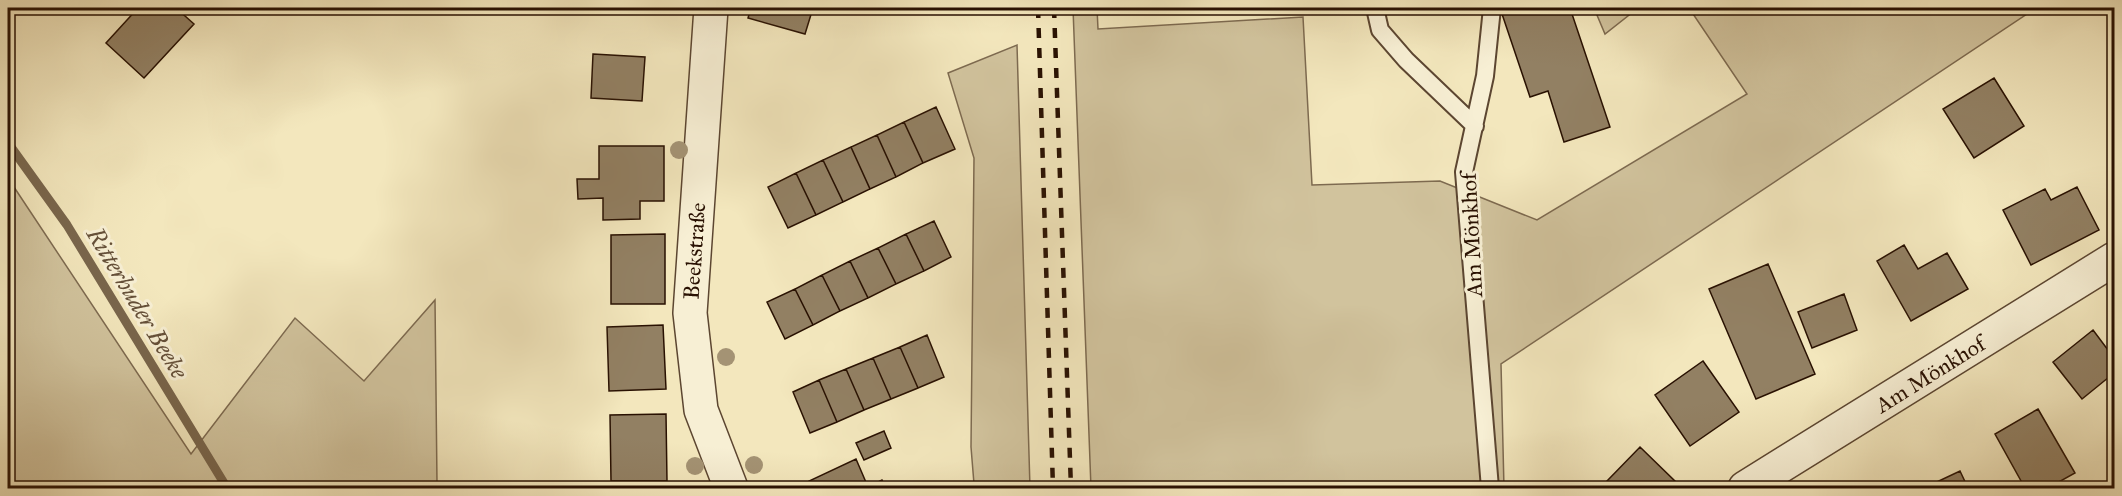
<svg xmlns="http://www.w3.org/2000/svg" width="2122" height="496" font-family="'IM FELL Great Primer',serif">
  <rect width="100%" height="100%" fill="#f3e7bd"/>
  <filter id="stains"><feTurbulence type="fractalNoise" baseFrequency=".00333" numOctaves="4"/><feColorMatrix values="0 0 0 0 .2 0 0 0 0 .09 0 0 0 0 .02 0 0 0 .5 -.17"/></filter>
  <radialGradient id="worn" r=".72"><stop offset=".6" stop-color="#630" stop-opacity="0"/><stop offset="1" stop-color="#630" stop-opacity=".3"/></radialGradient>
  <path fill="#d1c39d" stroke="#7d6a50" stroke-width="1.5" d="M1073,8H1097L1098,29L1303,17L1312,185L1440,181L1537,220L1747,94L1689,8H2036L1501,364L1504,488H1091Z
    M1594,8H1638L1605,34Z
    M1017,45L1030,488H963L974,484L971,447L974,158L948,73Z
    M8,178L191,454L295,318L364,381L435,300L437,483L447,488H8Z"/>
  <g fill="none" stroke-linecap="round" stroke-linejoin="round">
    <path stroke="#79664c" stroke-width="9" d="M8,143L67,225L227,488"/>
  </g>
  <path fill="#928063" stroke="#291102" stroke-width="1.5" d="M138,8H176L194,24L144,78L106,43Z
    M751,8H813L805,34L748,18Z
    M1500,8H1570L1610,127L1564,142L1548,91L1530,97Z
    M593,54L645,57L642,101L591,98Z
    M1994,78L2024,126L1974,158L1943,109Z
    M936,107L955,149L923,163L904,122Z
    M904,122L923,163L896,177L877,135Z
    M877,135L896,177L870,189L851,147Z
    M599,146H664V201H640V219L603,220V198L578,199L577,179H599Z
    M851,147L870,189L843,202L823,160Z
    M823,160L843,202L816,215L796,173Z
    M796,173L816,215L788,228L768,187Z
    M2077,187L2099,230L2031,265L2003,210L2045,189L2051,200Z
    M934,221L951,257L924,271L906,234Z
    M665,234V304H611V235Z
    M906,234L924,271L896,284L878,248Z
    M1904,245L1918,269L1947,253L1968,289L1911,321L1877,261Z
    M878,248L896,284L868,298L850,261Z
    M850,261L868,298L840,311L822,275Z
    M1768,264L1815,374L1756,399L1709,289Z
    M822,275L840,311L813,325L795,289Z
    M795,289L813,325L785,339L767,302Z
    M1844,294L1857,330L1812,348L1798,312Z
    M663,325L666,389L609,391L607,327Z
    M2093,330L2114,358V373L2082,399L2053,362Z
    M927,335L944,377L918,388L900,347Z
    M900,347L918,388L891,399L873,358Z
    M873,358L891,399L864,410L846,369Z
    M1703,361L1739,412L1690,446L1655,395Z
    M846,369L864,410L837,422L819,380Z
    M819,380L837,422L810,433L793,392Z
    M2038,409L2075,473L2048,488H2025L1995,434Z
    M666,414L667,481H611L610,415Z
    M884,431L891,448L864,460L856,443Z
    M1640,447L1679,485L1675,488H1614L1607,481Z
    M856,459L868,487L864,488H812L809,481Z
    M1960,471L1968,488H1924Z
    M882,480L886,488H864L868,487Z"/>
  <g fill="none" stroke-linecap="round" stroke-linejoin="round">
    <defs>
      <path id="service" d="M1375,8L1380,30L1406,60L1475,126
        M1490,488L1464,172L1485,76L1492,8"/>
      <path id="minor" d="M711,8L690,313L701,410L731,488
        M1745,488L2114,259"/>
    </defs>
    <use href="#service" stroke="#5c4631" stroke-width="20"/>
    <use href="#minor" stroke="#5c4631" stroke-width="36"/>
    <use href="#service" stroke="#f7efd4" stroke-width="16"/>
    <use href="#minor" stroke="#f7efd4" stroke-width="33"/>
    <path stroke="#291102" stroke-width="4.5" stroke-dasharray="10 10" stroke-linecap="butt" d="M1038,8L1053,488
      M1054,8L1071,488"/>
  </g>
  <g fill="#a49374">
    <circle cx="679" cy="150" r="9"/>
    <circle cx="726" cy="357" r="9"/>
    <circle cx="754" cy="465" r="9"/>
    <circle cx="695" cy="466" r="9"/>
  </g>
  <g text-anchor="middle" stroke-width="6" stroke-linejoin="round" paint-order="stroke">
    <g font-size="22" fill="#291102" stroke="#f7efd4">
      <text transform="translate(1471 235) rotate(-93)" y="8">Am Mönkhof</text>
      <text transform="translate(694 251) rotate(-86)" y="8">Beekstraße</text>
      <text transform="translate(1930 374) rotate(-32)" y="8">Am Mönkhof</text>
    </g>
    <g font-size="24" font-style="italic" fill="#655039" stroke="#f7efd4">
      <text transform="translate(137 303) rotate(59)" y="8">Ritterhuder Beeke</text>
    </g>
  </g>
  <rect width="2122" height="496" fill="none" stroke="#f3e7bd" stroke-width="30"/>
  <rect x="9" y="9" width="2104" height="478" fill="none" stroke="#291102" stroke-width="3"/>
  <rect x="15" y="15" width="2092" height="466" fill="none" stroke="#291102" stroke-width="1.5"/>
  <rect width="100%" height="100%" filter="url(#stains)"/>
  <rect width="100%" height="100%" fill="url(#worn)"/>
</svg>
